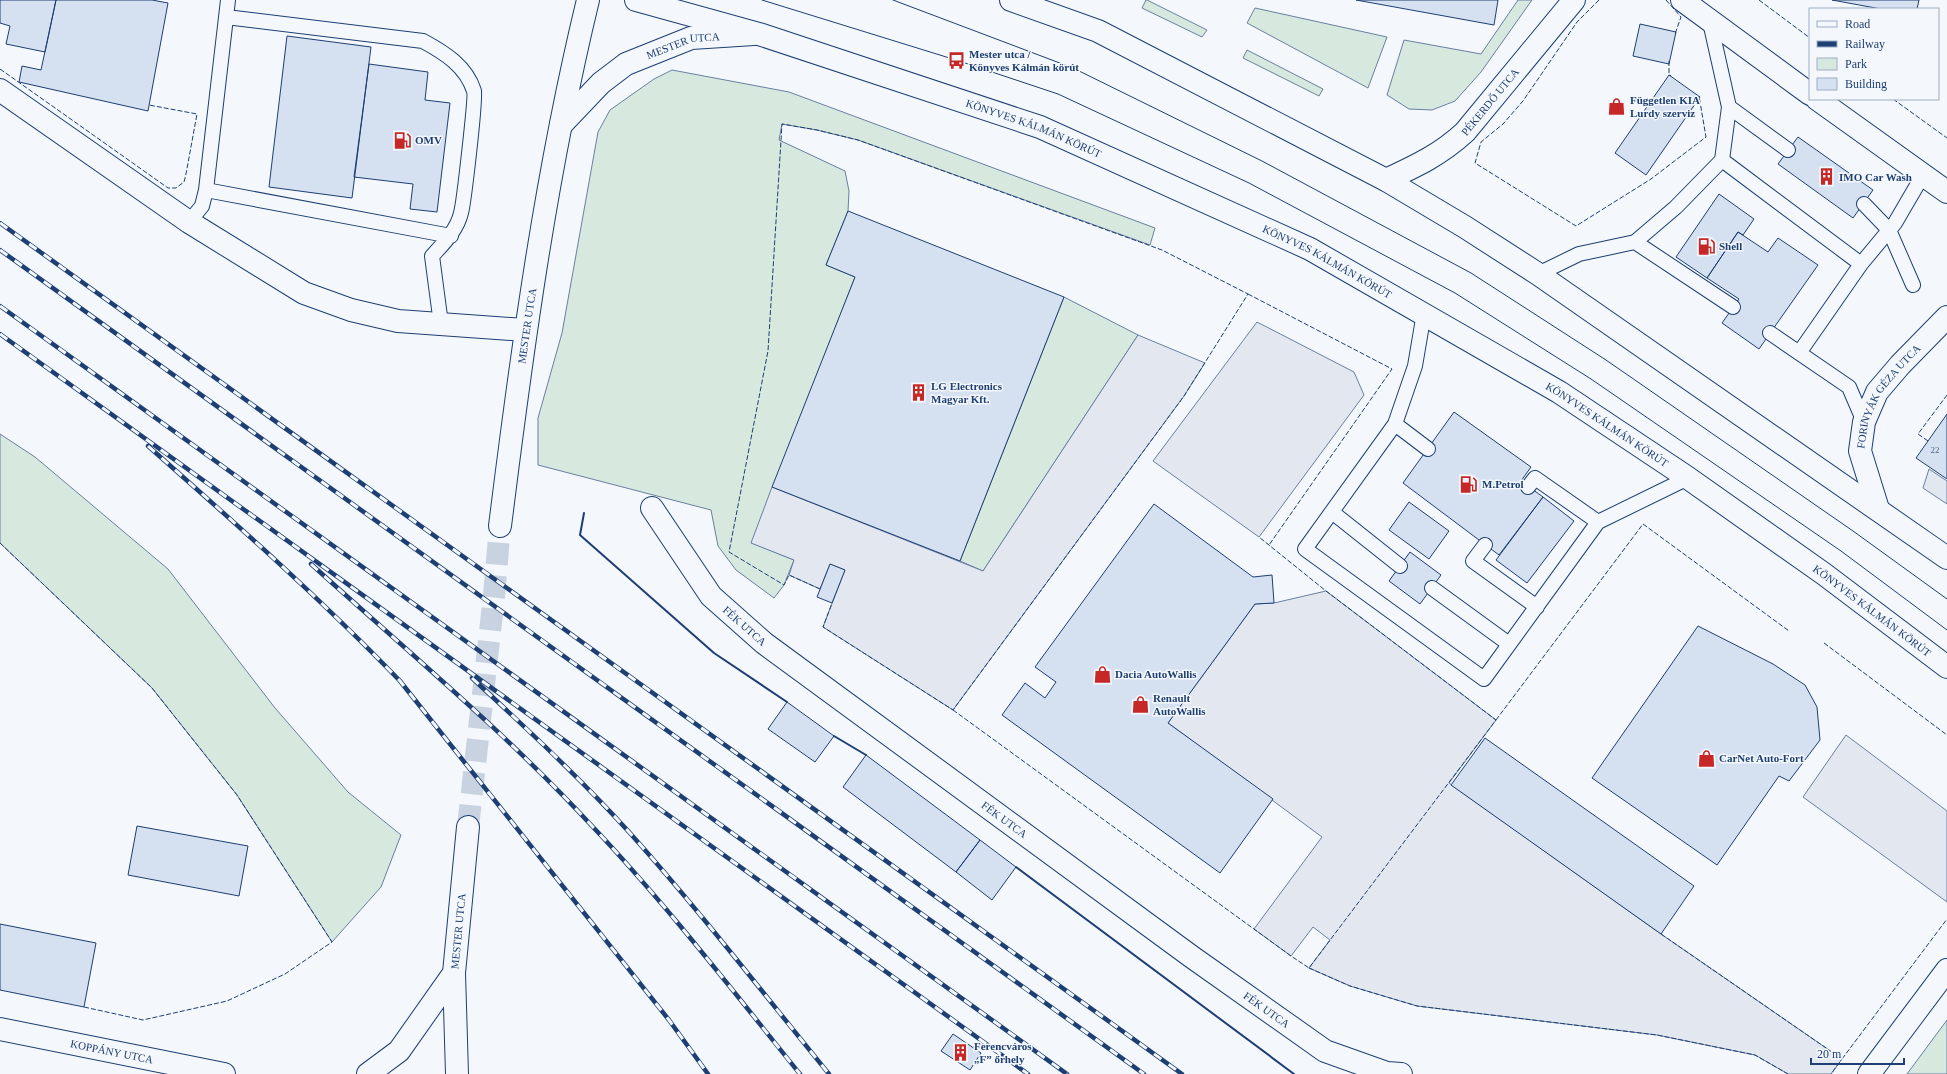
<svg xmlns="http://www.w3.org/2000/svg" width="1947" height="1074" font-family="'Times New Roman',serif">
  <rect width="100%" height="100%" fill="#f4f7fb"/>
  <path fill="#d7e8df" stroke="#687fa3" d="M1146,0H1147L1207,30L1202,37L1142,8Z
    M1518,0H1532L1481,72L1455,101L1432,110L1409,109L1387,95L1404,40L1481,54Z
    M1255,8L1387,37L1368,88L1247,23Z
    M1247,50L1323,89L1319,96L1243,58Z
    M672,70L789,92L1155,228L1150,245L858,140L817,130L782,124L779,140L845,171L849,191L848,211L826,265L855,277L752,543L794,560L784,585L774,598L736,570L718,546L711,510L538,465V418L562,333L598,132L610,110L654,79Z
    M1064,297L1138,335L983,571L960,561Z
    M0,434L35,457L168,569L275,708L348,792L401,835L381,887L332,942L237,795L152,688L0,543Z
    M1947,1020V1074H1907Z"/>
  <path fill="#e3e8f0" stroke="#687fa3" d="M1257,322L1354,372L1364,395L1259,537L1153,461Z
    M1138,335L1205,363L1184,396L953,710L823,627L845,570L830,564L820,589L789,575L794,560L751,543L772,487L983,571Z
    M1929,469L1947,481V504L1923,488Z
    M1326,591L1496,720L1449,783L1661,934L1842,1059L1831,1074H1788L1755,1055L1657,1035L1417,1006L1350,986L1309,968L1330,940L1313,927L1291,956L1254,929L1322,837L1168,723L1255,604L1274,603Z
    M1846,735L1947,811V902L1803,797Z"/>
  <path fill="#d5e0f0" stroke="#1d3f73" d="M0,0H56L45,52L6,44L10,26L0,23Z
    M56,0H152L168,3L148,111L19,82L22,66L41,70Z
    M1356,0H1498L1494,25Z
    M1832,0H1919L1917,9H1881Z
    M1640,24L1676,32L1669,64L1633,56Z
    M287,36L371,47L352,198L269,187Z
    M369,64L428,72L425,100L450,103L437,212L410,209L413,184L354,177Z
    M1669,75L1700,97L1646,175L1615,153Z
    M1798,137L1873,190L1853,218L1778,164Z
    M1719,194L1754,219L1743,235L1738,232L1707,278L1676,257Z
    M848,211L1064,297L960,561L772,487L855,277L826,265Z
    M1738,232L1768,252L1778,238L1818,265L1759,349L1722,323L1739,299L1707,278Z
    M1454,412L1531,467L1521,481L1543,497L1499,555L1403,483Z
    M1947,414V479L1916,458Z
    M1543,497L1574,521L1527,583L1496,560Z
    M1409,502L1449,531L1429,559L1389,530Z
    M1154,504L1253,577L1272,575L1274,603L1255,604L1168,723L1273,799L1220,873L1002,715L1025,683L1045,698L1056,682L1035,667Z
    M1410,552L1441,575L1420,604L1389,581Z
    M830,564L845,570L832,603L817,597Z
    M1698,626L1773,664L1805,685L1817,707L1820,740L1789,781L1779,776L1717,865L1592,778Z
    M787,702L834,736L815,762L768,729Z
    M1485,738L1694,886L1661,934L1451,785Z
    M866,755L980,840L956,872L843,787Z
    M137,826L248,846L239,896L128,875Z
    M980,840L1016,867L992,900L956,872Z
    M0,924L96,943L84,1007L0,990Z
    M953,1034L981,1053L970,1070L941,1051Z"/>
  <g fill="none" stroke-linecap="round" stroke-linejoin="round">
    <path stroke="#c9d2e0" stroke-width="22" stroke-dasharray="22 11" stroke-linecap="butt" d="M468,827L494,596L500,526"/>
    <defs>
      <path id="service" d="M226,17L423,41C445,53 466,66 474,91C476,97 464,202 461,213C457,230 444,243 432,256L441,324
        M1729,107L1788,150
        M1722,160L1861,264
        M206,190L451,236
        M1864,204L1889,230L1913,285
        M189,222L202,206L206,190L228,0
        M1635,242L1676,207L1722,160L1729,107L1710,22
        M1538,274L1579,254L1635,242L1733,307
        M1424,313L1415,366L1395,424L1428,449
        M1770,333L1849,387L1864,422
        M1799,353L1861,264L1895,223L1923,175
        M1395,424L1305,549L1484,679L1598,522
        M1528,487L1535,478L1598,522L1688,478
        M1332,512L1400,566
        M1485,545L1473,561L1537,607
        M1432,588L1509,644"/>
      <g id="minor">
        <path d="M1682,0L1810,94"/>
        <path d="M1817,99L1947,192"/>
        <path id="s1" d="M1386,180C1416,166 1440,155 1465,132L1574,0"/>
        <path id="s2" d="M652,508L711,596L764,643L1192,957L1325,1051L1387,1073L1401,1074"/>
        <path id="s3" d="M1878,509L1860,451L1864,422L1877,392L1900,365L1947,317"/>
        <path d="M454,973L457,1074"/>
        <path d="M1869,1074L1947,970"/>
      </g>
      <g id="tertiary">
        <path id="s4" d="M561,125L601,83L626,64L691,38L754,34"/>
        <path id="s5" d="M500,526C522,350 546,173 588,0"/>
        <path id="s6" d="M0,1029L224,1074"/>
        <path id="s7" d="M368,1074L399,1051L454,973L468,827"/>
      </g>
      <g id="primary">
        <path id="s8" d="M636,0L759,34L1040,127L1310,249L1559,392L1688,478L1824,574L1947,667"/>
        <path d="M1011,0L1098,31L1386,180L1465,227L1538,274L1947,558"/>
        <path d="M0,90L189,222L304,293L351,310L398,321L525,330"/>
      </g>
    </defs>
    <use href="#service" stroke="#1d3f73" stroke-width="16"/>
    <use href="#minor" stroke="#1d3f73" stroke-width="24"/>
    <use href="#tertiary" stroke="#1d3f73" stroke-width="24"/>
    <use href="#primary" stroke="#1d3f73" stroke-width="24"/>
    <use href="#service" stroke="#f4f7fb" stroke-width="14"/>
    <use href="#minor" stroke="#f4f7fb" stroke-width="22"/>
    <use href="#tertiary" stroke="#f4f7fb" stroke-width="22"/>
    <use href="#primary" stroke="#f4f7fb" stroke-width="22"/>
    <path stroke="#1d3f73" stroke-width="1" d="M762,0L956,60L1058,94L1249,183L1455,293L1591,379L1841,551L1947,630
      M893,0L1073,68L1262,161L1471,273L1606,360L1853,531L1947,599"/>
    <defs>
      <path id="rail" d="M0,223L1182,1074
        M0,250L1144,1074
        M0,306L1067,1074
        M0,334L1028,1074
        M148,446C234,522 320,598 400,681L669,1020L708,1074
        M311,564C406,650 505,732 592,826C666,904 732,990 800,1074
        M472,678C526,728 580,778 629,832C699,910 763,993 829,1074"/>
    </defs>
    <use href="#rail" stroke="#1d3f73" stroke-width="4.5"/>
    <use href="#rail" stroke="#f4f7fb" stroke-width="3" stroke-dasharray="9" stroke-linecap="butt"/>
    <path stroke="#1d3f73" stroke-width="1" stroke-dasharray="5 2" stroke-linecap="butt" d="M1599,0L1577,22L1523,101L1503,124L1481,142L1475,163L1576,226L1651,179L1706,137L1699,96
      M1666,0L1681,17L1675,34
      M1759,0L1810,38
      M1669,61V74L1671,76
      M0,69L168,188H176L184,182L186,174L197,114L149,105
      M1893,99L1947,138
      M1248,294L1392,369L1269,545
      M1928,441L1918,434L1947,395
      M0,543L152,688L237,795L332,942L285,974L227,1001L143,1020L84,1007
      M820,589L789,575L784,585L729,552L768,351L782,124L817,130L858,140L1162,250L1248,294L1184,396L953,710L823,627L832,603
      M1824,643L1947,735
      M953,710L1291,956L1309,968L1496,720L1326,591L1259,537
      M1496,720L1643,524L1789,631
      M1661,934L1842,1059L1831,1074
      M1309,968L1350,986L1417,1006L1657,1035L1755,1055L1788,1074
      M1842,1059L1947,919"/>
    <path stroke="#1d3f73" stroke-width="2" d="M584,513L580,535L714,653L787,702
      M834,736L866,755
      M1016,867L1294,1074"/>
  </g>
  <defs>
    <symbol id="bus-bare" viewBox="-9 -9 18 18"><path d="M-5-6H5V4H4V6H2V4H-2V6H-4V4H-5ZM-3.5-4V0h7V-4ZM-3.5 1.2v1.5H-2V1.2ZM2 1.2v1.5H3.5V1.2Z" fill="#c62828" stroke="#f4f7fb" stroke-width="2.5" paint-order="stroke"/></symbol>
    <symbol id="shop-bare" viewBox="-9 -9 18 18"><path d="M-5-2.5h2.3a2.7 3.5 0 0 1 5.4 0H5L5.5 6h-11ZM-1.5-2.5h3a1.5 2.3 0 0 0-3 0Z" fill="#c62828" stroke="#f4f7fb" stroke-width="2.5" paint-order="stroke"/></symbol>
    <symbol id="fuel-bare" viewBox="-9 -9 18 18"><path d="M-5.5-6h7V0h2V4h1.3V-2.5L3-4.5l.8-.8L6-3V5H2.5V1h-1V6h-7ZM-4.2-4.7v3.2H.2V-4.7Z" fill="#c62828" stroke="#f4f7fb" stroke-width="2.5" paint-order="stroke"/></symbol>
    <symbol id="building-bare" viewBox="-9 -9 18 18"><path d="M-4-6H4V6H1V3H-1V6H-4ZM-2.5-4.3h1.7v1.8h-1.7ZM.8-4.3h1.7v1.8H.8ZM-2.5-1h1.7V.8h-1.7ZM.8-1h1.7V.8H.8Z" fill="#c62828" stroke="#f4f7fb" stroke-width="2.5" paint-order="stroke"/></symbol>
  </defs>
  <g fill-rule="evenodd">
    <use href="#bus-bare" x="944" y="48" width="25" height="25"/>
    <use href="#shop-bare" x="1604" y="94" width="25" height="25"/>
    <use href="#fuel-bare" x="390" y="128" width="25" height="25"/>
    <use href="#building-bare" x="1814" y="164" width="25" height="25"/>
    <use href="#fuel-bare" x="1694" y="234" width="25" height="25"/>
    <use href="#building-bare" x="906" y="380" width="25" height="25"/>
    <use href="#fuel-bare" x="1456" y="472" width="25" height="25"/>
    <use href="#shop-bare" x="1090" y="662" width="25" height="25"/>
    <use href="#shop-bare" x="1128" y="692" width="25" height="25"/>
    <use href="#shop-bare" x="1694" y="746" width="25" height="25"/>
    <use href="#building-bare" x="948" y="1040" width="25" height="25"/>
  </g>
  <g text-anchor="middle" stroke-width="3" stroke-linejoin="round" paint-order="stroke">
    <g font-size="9" fill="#4b6792">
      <text x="1935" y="453">22</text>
    </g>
    <g font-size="11" fill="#1d3f73" stroke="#f4f7fb">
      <text dy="4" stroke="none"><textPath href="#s4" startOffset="150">MESTER UTCA</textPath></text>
      <text dy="4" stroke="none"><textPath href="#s1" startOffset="132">PÉKERDŐ UTCA</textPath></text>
      <text dy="4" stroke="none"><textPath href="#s8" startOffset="418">KÖNYVES KÁLMÁN KÖRÚT</textPath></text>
      <text dy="4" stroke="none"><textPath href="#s8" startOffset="741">KÖNYVES KÁLMÁN KÖRÚT</textPath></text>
      <text dy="4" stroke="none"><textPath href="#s5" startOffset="202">MESTER UTCA</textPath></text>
      <text dy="4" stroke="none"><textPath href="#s3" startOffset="124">FORINYÁK GÉZA UTCA</textPath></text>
      <text dy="4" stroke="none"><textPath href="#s8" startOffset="1065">KÖNYVES KÁLMÁN KÖRÚT</textPath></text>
      <text dy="4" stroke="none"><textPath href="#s8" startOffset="1389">KÖNYVES KÁLMÁN KÖRÚT</textPath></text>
      <text dy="4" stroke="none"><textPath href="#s2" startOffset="151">FÉK UTCA</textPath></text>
      <text dy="4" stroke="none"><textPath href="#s2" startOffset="475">FÉK UTCA</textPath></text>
      <text dy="4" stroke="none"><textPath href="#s7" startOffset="176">MESTER UTCA</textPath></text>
      <text dy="4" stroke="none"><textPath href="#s2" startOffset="799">FÉK UTCA</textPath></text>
      <text dy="4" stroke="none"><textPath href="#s6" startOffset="114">KOPPÁNY UTCA</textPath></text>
    </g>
    <g font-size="11" font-weight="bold" fill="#1d3f73" stroke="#f4f7fb" text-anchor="start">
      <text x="969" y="58">Mester utca /<tspan x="969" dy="13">Könyves Kálmán körút</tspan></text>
      <text x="1630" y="104">Független KIA<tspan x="1630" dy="13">Lurdy szerviz</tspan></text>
      <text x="415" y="144">OMV</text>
      <text x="1839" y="181">IMO Car Wash</text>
      <text x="1719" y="250">Shell</text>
      <text x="931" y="390">LG Electronics<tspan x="931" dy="13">Magyar Kft.</tspan></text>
      <text x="1482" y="488">M.Petrol</text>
      <text x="1115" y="678">Dacia AutoWallis</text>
      <text x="1153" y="702">Renault<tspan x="1153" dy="13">AutoWallis</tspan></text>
      <text x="1719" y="762">CarNet Auto-Fort</text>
      <text x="974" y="1050">Ferencváros<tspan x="974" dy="13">„F” őrhely</tspan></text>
    </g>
  </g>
  <rect x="1809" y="8" width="130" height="92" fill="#f4f7fb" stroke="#9eadc5"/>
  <rect x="1817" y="21" width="20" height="6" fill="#f4f7fb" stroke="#9eadc5"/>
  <text x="1845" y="28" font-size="12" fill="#1d3f73">Road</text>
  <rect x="1817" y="41" width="20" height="6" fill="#1d3f73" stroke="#9eadc5"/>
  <text x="1845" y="48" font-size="12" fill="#1d3f73">Railway</text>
  <rect x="1817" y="58" width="20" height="12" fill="#d7e8df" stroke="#9eadc5"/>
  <text x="1845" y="68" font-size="12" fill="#1d3f73">Park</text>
  <rect x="1817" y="78" width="20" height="12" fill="#d5e0f0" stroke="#9eadc5"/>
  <text x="1845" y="88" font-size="12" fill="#1d3f73">Building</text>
  <path d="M1811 1058v6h93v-6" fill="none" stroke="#1d3f73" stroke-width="2"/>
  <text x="1817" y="1058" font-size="12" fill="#1d3f73" stroke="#f4f7fb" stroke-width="3" paint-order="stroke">20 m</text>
</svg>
